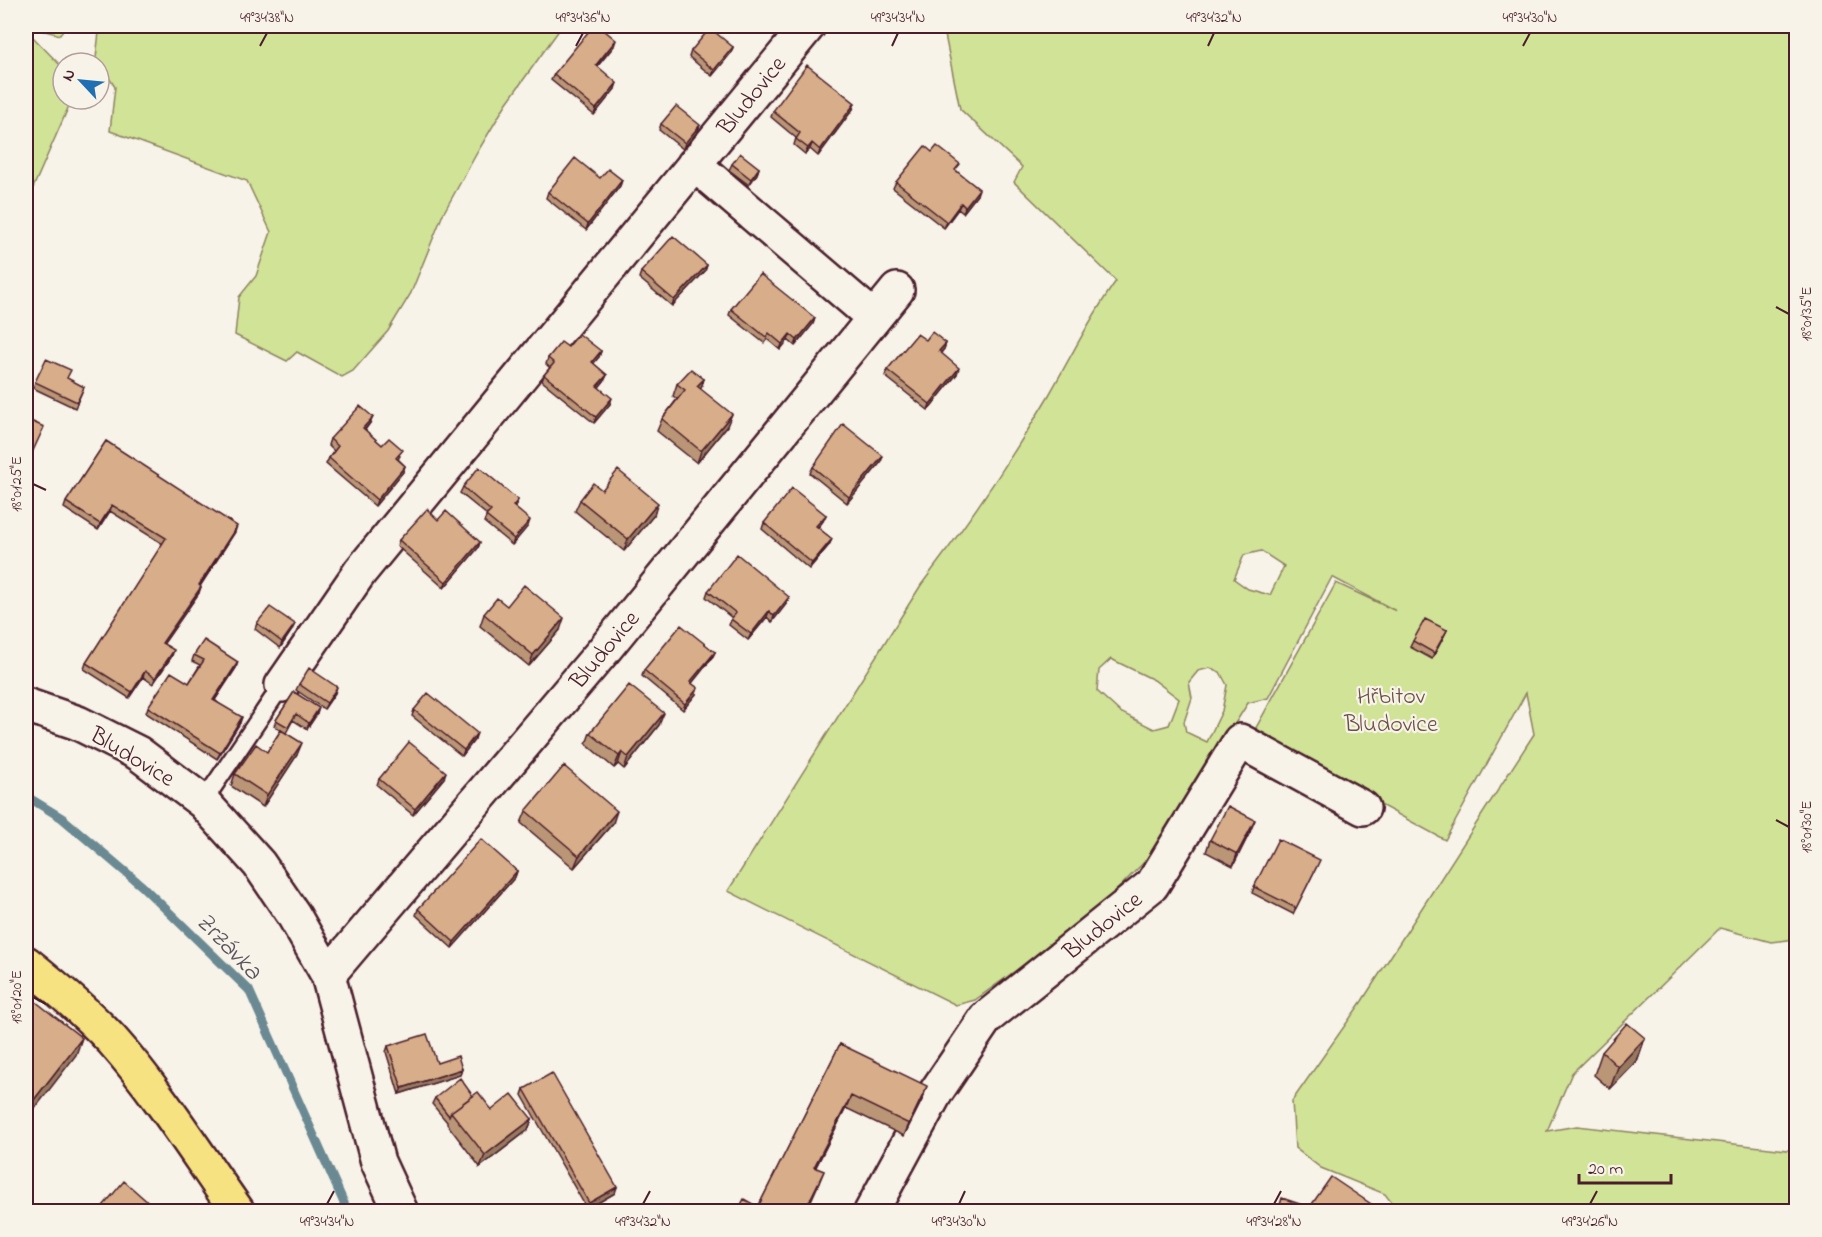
<svg xmlns="http://www.w3.org/2000/svg" width="1822" height="1237" font-family="'Indie Flower',sans-serif">
  <rect width="100%" height="100%" fill="#f7f3e8"/>
  <filter id="ink" filterUnits="userSpaceOnUse"><feTurbulence type="fractalNoise" baseFrequency=".0167" numOctaves="2"/><feDisplacementMap in="SourceGraphic" scale="12" xChannelSelector="R" yChannelSelector="G"/><feConvolveMatrix kernelMatrix="1 2 1 2 8 2 1 2 1" color-interpolation-filters="sRGB"/></filter>
  <g filter="url(#ink)">
    <path fill="#d0e397" stroke="#8d8161" stroke-width="1.5" fill-rule="evenodd" d="M26,26H65L60,35Z
      M88,26H562L506,104L478,151L443,214L411,293L388,331L353,371L342,377L297,352L287,361L235,335L239,297L256,276L271,232L247,181L110,131L115,87L96,58L99,32Z
      M940,26H1796V939L1771,942L1720,928L1572,1073L1547,1131L1577,1126L1796,1151V1211H1398L1385,1194L1321,1168L1295,1148L1292,1101L1362,1001L1534,734L1526,693L1445,840L1252,735L1336,583L1396,611L1332,577L1268,698L1248,703L1153,853L1103,904L1050,946L975,1000L956,1005L728,891L921,585C967,525 1010,461 1049,395C1071,357 1090,317 1116,281L1014,182L1022,167L960,109L944,30ZM1261,551L1284,566L1270,595L1248,589L1234,579L1244,555ZM1111,659L1154,680L1179,699L1169,725L1154,729L1120,712L1097,691L1099,670ZM1210,668L1220,672L1227,685L1222,711L1207,742L1186,732L1184,722L1192,698L1189,682L1198,671Z
      M26,33L32,36L63,68V99H72L26,204Z"/>
    <g fill="none" stroke-linecap="round" stroke-linejoin="round">
      <path stroke="#6a8993" stroke-width="9" d="M26,796L62,818L142,886L249,990L348,1212"/>
      <defs>
        <path id="lane" d="M203,802L282,685"/>
        <path id="street" d="M694,164L873,317
          M282,685L360,572L808,26
          M26,705L78,723L138,753L203,802L259,864L293,914L328,975L378,1162L401,1212
          M328,975L604,650L897,290
          M871,1212L936,1092L986,1018L1152,885L1240,741L1363,808"/>
        <path id="primary" d="M26,963C56,987 85,1011 112,1040C159,1093 197,1154 238,1212"/>
      </defs>
      <use href="#lane" stroke="#4a1f2b" stroke-width="21"/>
      <use href="#street" stroke="#4a1f2b" stroke-width="38"/>
      <use href="#primary" stroke="#4a1f2b" stroke-width="38"/>
      <use href="#lane" stroke="#f7f3e8" stroke-width="16"/>
      <use href="#street" stroke="#f7f3e8" stroke-width="33"/>
      <use href="#primary" stroke="#f7e281" stroke-width="33"/>
    </g>
    <path fill="#ba9576" stroke="#4a1f2b" stroke-width="1.5" d="M614,46L597,67L615,89L594,115L551,80L554,74Z
      M733,47L731,53L712,76L689,57L691,51Z
      M853,109L818,156L810,149L805,154L794,145L796,138L771,117L773,111Z
      M661,124L698,131L683,149L659,130Z
      M732,164L759,168L757,174L749,185L729,170Z
      M957,171L977,195L963,213L958,209L944,228L893,188L896,182Z
      M600,178L622,180L620,186L586,230L546,198L548,192Z
      M707,265L705,271L672,306L639,278L641,272Z
      M731,309L815,318L813,324L795,346L788,340L780,350L767,339L764,343L729,315Z
      M926,340L946,343L944,349L941,353L957,374L928,410L885,376L887,370Z
      M568,347L601,351L599,357L593,363L607,375L604,381L599,387L610,404L594,423L542,381L544,375L550,368L546,364L548,358Z
      M68,379L84,387L75,408L33,388L35,382Z
      M704,379L700,389L727,426L697,463L657,431L662,419L677,399L673,396L677,384Z
      M373,417L370,423L365,430L382,445L400,456L398,459L405,466L403,472L375,506L326,464L329,458L334,451L328,445L330,439Z
      M106,441L235,532L200,586L199,593L163,644L172,656L153,684L143,677L129,698L84,669L86,663L163,544L110,511L98,530L64,508L66,502Z
      M881,462L847,503L810,473L813,467Z
      M463,487L518,500L515,507L528,526L512,545L484,522L487,515L460,493Z
      M580,500L654,515L624,551L575,511Z
      M826,515L823,521L818,528L832,539L829,545L809,569L762,529L764,523Z
      M438,520L480,542L478,548L444,588L397,546L399,540Z
      M708,591L789,597L787,603L772,622L767,617L748,640L729,625L732,618L706,597Z
      M484,614L560,630L529,666L480,626Z
      M257,623L292,630L280,648L255,629Z
      M1447,630L1432,659L1410,647L1413,641Z
      M715,652L712,658L692,683L696,694L683,710L642,676L644,670Z
      M194,655L236,668L215,700L240,723L217,759L146,713L148,707L189,683L200,665L192,661Z
      M299,684L335,693L324,709L296,690Z
      M294,692L317,714L307,729L293,720L286,733L297,755L263,807L231,786L235,774L267,752L281,730L274,726L276,720Z
      M414,710L475,739L462,756L412,716Z
      M659,725L624,769L618,764L614,768L586,744L590,733Z
      M444,778L413,815L377,785L379,779Z
      M526,811L613,823L574,868L521,823Z
      M1250,832L1233,866L1206,852L1210,840Z
      M1317,866L1293,914L1252,893L1254,887Z
      M517,871L515,877L452,948L416,915L418,909Z
      M1645,1038L1637,1061L1610,1089L1594,1075L1602,1052Z
      M840,1044L923,1098L904,1136L846,1108L816,1167L819,1183L758,1207Z
      M388,1046L437,1063L462,1069L460,1075L399,1094L386,1052Z
      M524,1089L615,1193L587,1209L522,1095Z
      M473,1096L492,1110L532,1119L528,1130L480,1167L447,1124V1122L432,1104L435,1098Z"/>
    <path fill="#977960" stroke="#4a1f2b" stroke-width="1.5" d="M616,40L614,46L593,71L596,65Z
      M733,47L731,53L712,76L714,70Z
      M617,83L615,89L594,115L596,109Z
      M855,103L853,109L818,156L820,150Z
      M700,125L698,131L683,149L685,143Z
      M812,143L810,149L805,154L808,148Z
      M759,168L757,174L749,185L751,179Z
      M622,180L620,186L586,230L588,224Z
      M979,189L977,195L963,213L965,207Z
      M961,203L958,209L944,228L947,222Z
      M707,265L705,271L672,306L674,300Z
      M815,318L813,324L795,346L797,340Z
      M790,334L788,340L780,350L782,344Z
      M946,343L944,349L937,357L939,351Z
      M601,351L599,357L590,368L592,362Z
      M959,368L957,374L928,410L930,404Z
      M607,375L604,381L595,392L597,386Z
      M704,379L700,391L697,386Z
      M612,398L610,404L594,423L596,417Z
      M732,414L727,426L697,463L701,451Z
      M373,417L370,423L361,434L363,428Z
      M883,456L881,462L847,503L849,497Z
      M405,466L403,472L375,506L377,500Z
      M658,503L654,515L624,551L628,539Z
      M112,505L110,511L98,530L100,524Z
      M826,515L823,521L814,532L816,526Z
      M530,520L528,526L512,545L514,539Z
      M237,526L235,532L197,591L199,585Z
      M832,539L829,545L809,569L812,563Z
      M480,542L478,548L444,588L446,582Z
      M201,587L199,593L160,649L162,643Z
      M789,597L787,603L772,622L774,616Z
      M769,611L767,617L748,640L751,634Z
      M564,618L560,630L529,666L533,655Z
      M295,624L292,630L280,648L282,642Z
      M1447,630L1444,636L1432,659L1434,653Z
      M174,650L172,656L153,684L155,678Z
      M715,652L712,658L688,688L690,682Z
      M238,662L236,668L211,706L213,700Z
      M145,671L143,677L129,698L132,692Z
      M337,687L335,693L324,709L327,703Z
      M698,688L696,694L683,710L685,704Z
      M319,708L317,714L307,729L309,723Z
      M664,713L659,725L624,769L628,757Z
      M242,717L240,723L217,759L220,753Z
      M477,733L475,739L462,756L464,750Z
      M302,743L297,755L263,807L267,795Z
      M622,752L618,764L614,768L619,756Z
      M446,772L444,778L413,815L415,809Z
      M617,811L613,823L574,868L579,856Z
      M1255,820L1250,832L1233,866L1237,854Z
      M517,871L515,877L452,948L454,942Z
      M82,1038L76,1055L26,1120V1110Z
      M1645,1038L1637,1061L1610,1089L1618,1067Z
      M462,1069L460,1075L399,1094L402,1088Z
      M927,1086L923,1098L904,1136L909,1124Z
      M851,1096L846,1108L810,1178L814,1167Z
      M532,1119L528,1130L480,1167L485,1155Z
      M824,1171L819,1183L806,1212H804Z
      M617,1187L615,1193L587,1209L589,1203Z"/>
    <path fill="#d8ad89" stroke="#4a1f2b" stroke-width="1.5" d="M593,26H599L616,40L596,65L617,83L596,109L554,74Z
      M710,28L733,47L714,70L691,51Z
      M807,65L855,103L820,150L812,143L808,148L796,139L800,133L773,111Z
      M676,106L700,125L685,143L661,124Z
      M925,146L932,152L937,146L960,164L955,170L979,189L965,207L961,203L947,222L896,182Z
      M740,153L759,168L751,179L732,164Z
      M575,158L600,178L608,169L622,180L588,224L548,192Z
      M673,236L707,265L674,300L641,272Z
      M760,274L815,318L797,340L790,334L782,344L769,333L766,337L731,309Z
      M932,332L946,343L939,351L959,368L930,404L887,370L917,334L926,340Z
      M579,334L601,351L592,362L607,375L597,386L612,398L596,417L544,375L554,363L548,358L561,342L568,347Z
      M46,359L71,370L67,378L84,387L77,402L35,382Z
      M691,369L704,379L697,386L732,414L701,451L662,419L685,390L677,384Z
      M360,406L373,417L363,428L382,445L389,438L403,450L396,458L405,466L377,500L329,458L338,446L330,439Z
      M26,419L44,427L26,466Z
      M843,424L883,456L849,497L813,467Z
      M106,441L237,526L199,585L201,587L162,643L174,650L155,678L145,671L132,692L86,663L166,538L112,505L100,524L66,502Z
      M479,467L518,500L513,506L530,520L514,539L486,516L491,511L463,487Z
      M618,470L658,503L628,539L580,500L593,483L602,490Z
      M792,488L826,515L816,526L832,539L812,563L764,523Z
      M427,509L438,520L446,511L480,542L446,582L399,540Z
      M737,554L789,597L774,616L769,611L751,634L731,619L736,613L708,591Z
      M524,585L564,618L533,655L484,614L497,598L507,606Z
      M270,607L295,624L282,642L257,623Z
      M1425,619L1447,630L1434,653L1413,641Z
      M681,625L715,652L690,682L698,688L685,704L644,670Z
      M204,640L238,662L213,700L242,717L220,753L148,707L171,672L189,683L204,660L194,655Z
      M309,668L337,687L327,703L299,684Z
      M629,685L664,713L628,757L622,752L619,756L590,733Z
      M294,692L319,708L309,723L296,714L288,727L276,720Z
      M428,693L477,733L464,750L414,710Z
      M281,730L302,743L267,795L235,774L256,744L267,752Z
      M409,742L446,772L415,809L379,779Z
      M564,766L617,811L579,856L526,811Z
      M1228,806L1255,820L1237,854L1210,840Z
      M481,839L517,871L454,942L418,909Z
      M1278,839L1320,860L1296,908L1254,887Z
      M26,994L82,1038L26,1110Z
      M1627,1023L1645,1038L1618,1067L1602,1052Z
      M427,1034L437,1063L458,1056L462,1069L402,1088L388,1046Z
      M840,1044L927,1086L909,1124L851,1096L814,1167L824,1171L804,1212H737L744,1199L758,1207Z
      M552,1073L617,1187L589,1203L524,1089Z
      M460,1078L473,1096L451,1112L449,1116L435,1098Z
      M478,1092L492,1110L512,1094L532,1119L485,1155L451,1112Z
      M1331,1177L1383,1212H1323L1310,1207Z
      M124,1181L159,1212H98Z
      M1282,1198L1323,1212H1278Z"/>
  </g>
  <path fill="none" stroke="#4a1f2b" stroke-width="2" d="M260,46L267,33M576,46L583,33M892,46L898,33M1208,46L1214,33M1523,46L1530,33M1776,307L1789,314M33,484L46,490M1776,820L1789,827M33,997L46,1004M327,1204L334,1191M643,1204L650,1191M959,1204L965,1191M1274,1204L1281,1191M1590,1204L1597,1191"/>
  <g text-anchor="middle" stroke-width="4.5" stroke-linejoin="round" paint-order="stroke">
    <g font-size="24" fill="#4a1f2b" stroke="#f7f3e8">
      <text transform="translate(751 95) rotate(-51)" y="8">Bludovice</text>
      <text transform="translate(604 649) rotate(-50)" y="8">Bludovice</text>
      <text transform="translate(133 756) rotate(31)" y="8">Bludovice</text>
      <text transform="translate(1102 925) rotate(-39)" y="8">Bludovice</text>
    </g>
    <g font-size="24" fill="#6c5046" stroke="#f7f3e8">
      <text x="1391" y="703">Hřbitov<tspan x="1391" dy="28">Bludovice</tspan></text>
    </g>
    <g font-size="26" font-style="italic" fill="#5a545f" stroke="#f7f3e8">
      <text transform="translate(230 945) rotate(46)" y="9">Zrzávka</text>
    </g>
  </g>
  <rect width="1822" height="1237" fill="none" stroke="#f7f3e8" stroke-width="66"/>
  <g transform="translate(81 81) rotate(296)"><circle r="28" fill="#f7f3e8" stroke="#b29e9c" stroke-width="1.5"/>
  <path d="M0-4.5L10 22L0 15L-10 22Z" fill="#1f6fb2"/>
  <text y="-9" font-size="16" font-weight="bold" text-anchor="middle" fill="#4a1f2b">N</text>
  </g>
  <path d="M1579 1174v9h92v-9" fill="none" stroke="#4a1f2b" stroke-width="3"/>
  <text x="1588" y="1174" font-size="18" fill="#4a1f2b" stroke="#f7f3e8" stroke-width="4.5" paint-order="stroke">20 m</text>
  <rect x="33" y="33" width="1756" height="1171" fill="none" stroke="#4a1f2b" stroke-width="2"/>
  <g font-size="15" text-anchor="middle" fill="#4a1f2b">
    <text x="267" y="22">49°34'38"N</text>
    <text x="583" y="22">49°34'36"N</text>
    <text x="898" y="22">49°34'34"N</text>
    <text x="1214" y="22">49°34'32"N</text>
    <text x="1530" y="22">49°34'30"N</text>
    <text transform="translate(1806 314) rotate(-90)" y="5">18°01'35"E</text>
    <text transform="translate(16 484) rotate(-90)" y="5">18°01'25"E</text>
    <text transform="translate(1806 827) rotate(-90)" y="5">18°01'30"E</text>
    <text transform="translate(16 997) rotate(-90)" y="5">18°01'20"E</text>
    <text x="327" y="1226">49°34'34"N</text>
    <text x="643" y="1226">49°34'32"N</text>
    <text x="959" y="1226">49°34'30"N</text>
    <text x="1274" y="1226">49°34'28"N</text>
    <text x="1590" y="1226">49°34'26"N</text>
  </g>
</svg>
